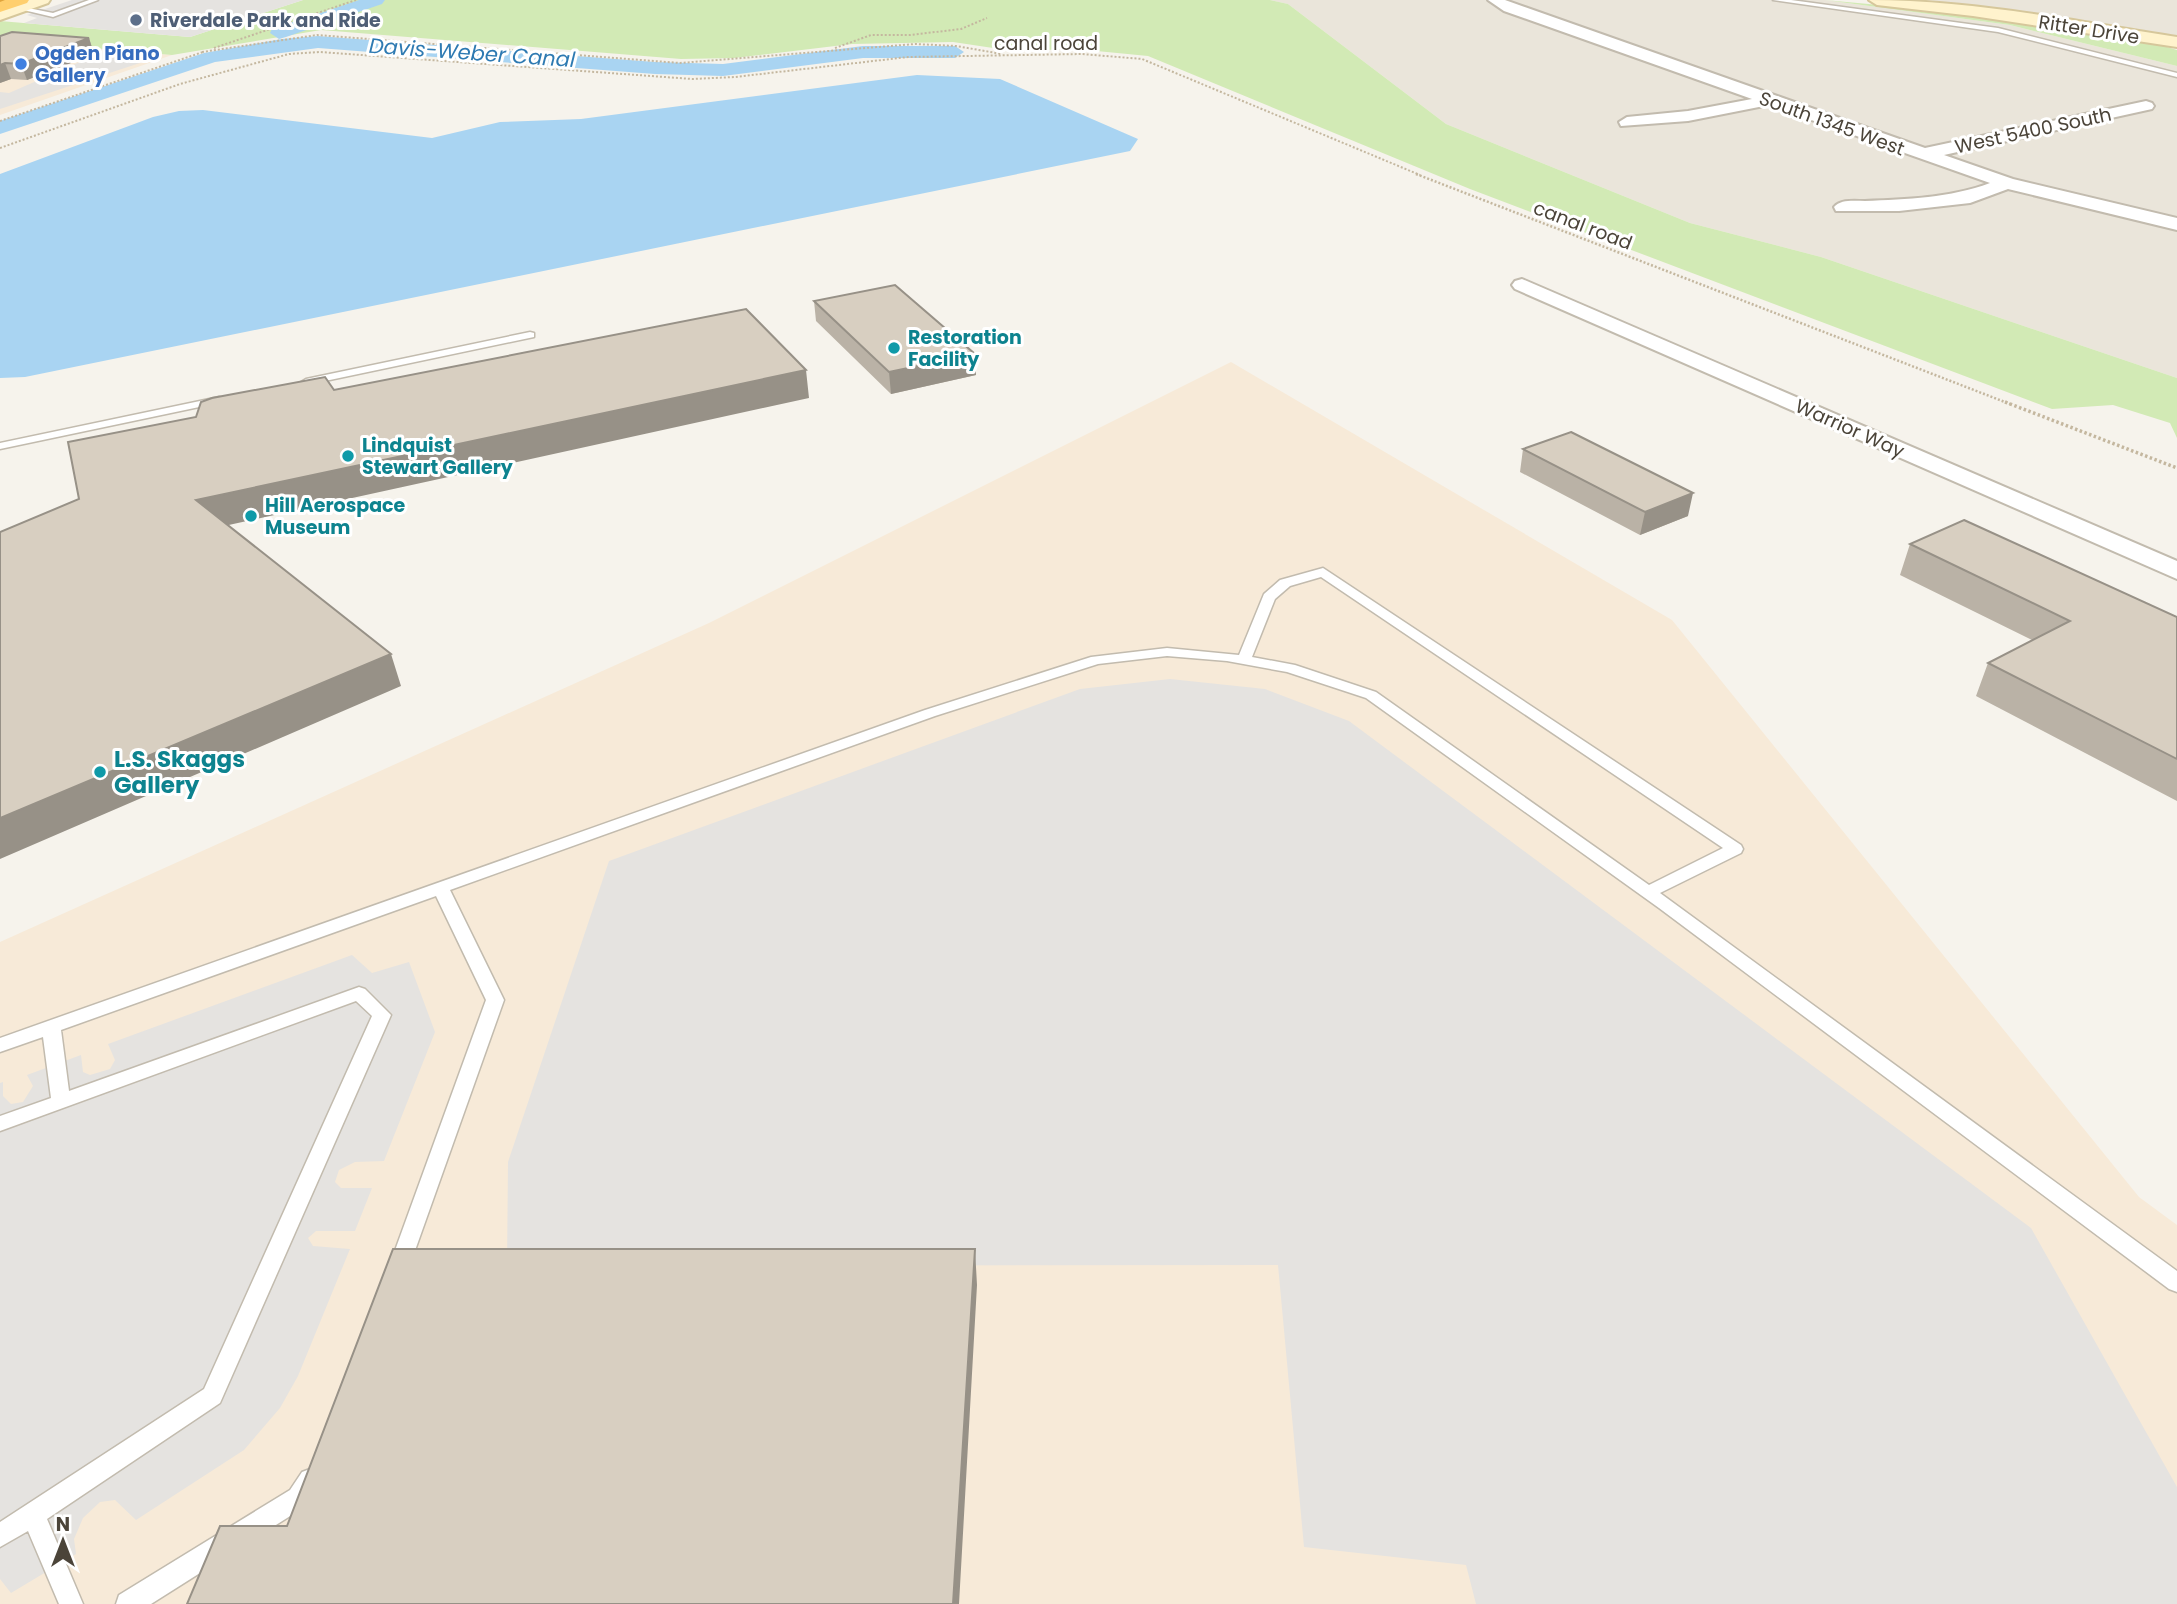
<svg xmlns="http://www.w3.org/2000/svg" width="2177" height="1604" font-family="Poppins,sans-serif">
  <rect width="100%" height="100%" fill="#f6f3ec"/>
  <path fill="#eae5da" d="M1270,0H1825L2010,25L2177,66V378L1821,257L1690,223L1446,124L1288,4Z
    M1925,0H2177V37L1984,6Z"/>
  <path fill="#f7ead8" d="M0,40L172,55L0,115Z
    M1231,362L1672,620L2139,1197L2177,1225V1604H0V942L709,623Z"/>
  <path fill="#d2eab5" d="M303,0H1270L1288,4L1446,124L1690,223L1821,257L2177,378V438L2170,423L2113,405L2052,409L1470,189L1148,56L1076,49L1013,51L953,42L852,44L734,58L681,59L321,30L172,55L0,40V21L190,37Z
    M1825,0L1988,15L2157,44L2177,50V66L2010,25Z"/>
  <path fill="#e5e3e0" d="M72,0H303L190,37L24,23L37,18L27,15Z
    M103,52L132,55L146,61L0,109V92L9,93Z
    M1170,679L1265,689L1349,721L2031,1228L2177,1487V1604H1476L1466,1565L1304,1547L1278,1265L507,1266L508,1162L609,861L1080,689Z
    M352,955L372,973L409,962L435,1032L384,1161L355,1162L339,1170L335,1182L341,1188H372L355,1231H316L308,1238L313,1246L350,1249L298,1376L280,1408L244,1450L136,1520L115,1500L100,1502L83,1518L74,1539L76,1554L11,1593L0,1579V1083L3,1082V1096L11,1104L23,1102L33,1086L27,1075L81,1055L83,1072L90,1075L110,1069L115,1060L108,1044Z"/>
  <path fill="#a9d4f2" d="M917,75L1000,79L1138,139L1130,151L25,377L0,378V174L153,117L179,111L203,110L432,138L500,122L581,119Z"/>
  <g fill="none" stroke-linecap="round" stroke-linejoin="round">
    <path fill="#a9d4f2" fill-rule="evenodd" d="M359,0H385L382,4L286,37L279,39L270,33L272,29Z
      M318,36L655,62L723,64L863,46H955L964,52L955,58H863L723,76L655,74L318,48L215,62L0,134V121L204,53L282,39Z"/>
    <defs>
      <path id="lane" d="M89,0H98L53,17L15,8L18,6L53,13Z
        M1773,0H1791L1998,28L2177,73V77L1998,32Z
        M530,332L534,333V337L306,385L301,382L306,379Z
        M219,397L223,398V402L0,449V443Z
        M1323,568L1741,845L1743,849L1741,853L1660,893L2177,1271V1292L2169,1289L1659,908L1366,698L1287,672L1227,661L1167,656L1098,664L935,716L450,890L504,1000L407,1273L400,1276L393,1273L389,1267L486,1000L436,896L61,1030L69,1091L359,987L365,989L391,1015L220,1403L47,1519L83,1604H59L28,1531L0,1547V1522L204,1389L372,1016L356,1001L0,1131V1116L51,1098L43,1037L0,1052V1038L925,710L1091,657L1167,648L1239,655L1264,594L1280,580ZM1321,577L1723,848L1649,885L1376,692L1295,665L1252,657L1275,599L1290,586Z
        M310,1469L318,1472L322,1480L306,1506L151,1604H116L119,1595L290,1490L302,1472Z"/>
      <path id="street" d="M1488,0H1505L1925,148L2146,101L2152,103L2154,106L2152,109L1944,155L2013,179L2177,218V230L2008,189L1970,203L1899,211H1836L1834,207C1841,199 1854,201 1865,201C1907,199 1950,198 1990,183L1769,105L1688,121L1621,126L1619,122L1627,117L1688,111L1752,99L1504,11Z
        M1522,279L2177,561V579L1515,289L1512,285L1515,281Z"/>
      <path id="secondary" d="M27,0H50L48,3L0,20V9Z
        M1869,0C1972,0 2075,21 2177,37V47L1973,16L1877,5Z"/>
      <path id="highway" d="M5,0H29L27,3L0,12V2Z"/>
    </defs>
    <use href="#lane" stroke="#c2bbae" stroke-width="3"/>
    <use href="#street" stroke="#c2bbae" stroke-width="4"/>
    <use href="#secondary" stroke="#d6c79b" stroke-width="4"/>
    <use href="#highway" stroke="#e0a43c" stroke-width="4"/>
    <path stroke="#c4b79f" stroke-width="2" stroke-dasharray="2 2" stroke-linecap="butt" d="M214,48L356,0
      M835,48L871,35H910L961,29L987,18
      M202,52L317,35L680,63L915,44L956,46L1002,54
      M0,121L203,52
      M0,148L180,84L289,54L320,52L692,79L735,77L908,57L1082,54L1142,59L1420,175"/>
    <path stroke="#c4b79f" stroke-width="2.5" stroke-dasharray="2 2" stroke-linecap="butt" d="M1416,174L2010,404"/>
    <path stroke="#c4b79f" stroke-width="3.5" stroke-dasharray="2.5 2.5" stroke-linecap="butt" d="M2005,402L2177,468"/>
    <use href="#lane" fill="#fff" fill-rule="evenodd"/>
    <use href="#street" fill="#fff" fill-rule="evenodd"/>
    <use href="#secondary" fill="#fff3cd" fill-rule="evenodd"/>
    <use href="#highway" fill="#ffcf6e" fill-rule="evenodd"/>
  </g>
  <path fill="#bab2a6" d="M0,36L89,38L94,54L27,80L11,79L0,83Z
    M814,301L976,375L891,394L816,321Z
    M1523,449L1688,516L1640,535L1520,472Z
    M1910,544L2177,617V801L1976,696L1988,663L2032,640L1900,575Z"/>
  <path fill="#979187" d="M89,38L94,54L27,80L21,64Z
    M5,63L11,79L0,83V65Z
    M975,354L976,375L891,394L889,372Z
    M806,370L809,398L206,530L196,500Z
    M1693,493L1688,516L1640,535L1645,512Z
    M391,654L401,686L0,859V818Z
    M975,1249L977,1285L959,1604H953Z"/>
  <path fill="#d8cfc1" stroke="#979187" stroke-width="2" d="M12,32L89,38L21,64L5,63L0,65V36Z
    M895,285L975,354L889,372L814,301Z
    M746,309L806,370L196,500L391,654L0,818V532L79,499L68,442L196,417L201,402L212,398L325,377L334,390Z
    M1571,432L1693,493L1645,512L1523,449Z
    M1964,520L2177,617V759L1988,663L2070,621L1910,544Z
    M393,1249H975L953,1604H187L220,1526H287Z"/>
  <circle fill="#5c6f8a" stroke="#fff" stroke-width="2.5" cx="136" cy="20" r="7"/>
  <circle fill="#3f7fe0" stroke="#fff" stroke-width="2.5" cx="21" cy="64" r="7"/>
  <g fill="#0f9aa8" stroke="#fff" stroke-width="2.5">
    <circle cx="894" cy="348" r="7"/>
    <circle cx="348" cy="456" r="7"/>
    <circle cx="251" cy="516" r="7"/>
    <circle cx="100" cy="772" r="7"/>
  </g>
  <g text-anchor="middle" stroke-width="6" stroke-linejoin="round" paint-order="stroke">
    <g font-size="19" font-weight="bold" fill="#4e5e75" stroke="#fff" text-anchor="start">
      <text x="150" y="27">Riverdale Park and Ride</text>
    </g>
    <g font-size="19" fill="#4b4439" stroke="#fff">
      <text transform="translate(2089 29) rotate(9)" y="7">Ritter Drive</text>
      <text x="1046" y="50">canal road</text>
      <text transform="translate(1832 123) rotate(20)" y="7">South 1345 West</text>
      <text transform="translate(2033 130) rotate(-12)" y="7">West 5400 South</text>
      <text transform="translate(1583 225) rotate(21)" y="7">canal road</text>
      <text transform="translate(1850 428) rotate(24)" y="7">Warrior Way</text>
    </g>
    <g font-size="19" font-weight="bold" fill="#366cbe" stroke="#fff" text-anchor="start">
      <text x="35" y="60">Ogden Piano<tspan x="35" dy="22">Gallery</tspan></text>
    </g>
    <g font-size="19" font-weight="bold" fill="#0d838f" stroke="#fff" text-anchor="start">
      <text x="908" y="344">Restoration<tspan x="908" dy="22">Facility</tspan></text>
      <text x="362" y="452">Lindquist<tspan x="362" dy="22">Stewart Gallery</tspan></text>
      <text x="265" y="512">Hill Aerospace<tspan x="265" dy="22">Museum</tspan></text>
    </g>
    <g font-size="21" font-style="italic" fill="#2e7ab2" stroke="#fff">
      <text transform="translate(472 53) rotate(4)" y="7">Davis-Weber Canal</text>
    </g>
    <g font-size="23" font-weight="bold" fill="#0d838f" stroke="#fff" text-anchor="start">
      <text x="114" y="767">L.S. Skaggs<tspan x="114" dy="26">Gallery</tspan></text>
    </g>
  </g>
  <g transform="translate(63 1541)" stroke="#ffffff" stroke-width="5" paint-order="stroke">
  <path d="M0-5L12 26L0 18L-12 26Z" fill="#4b4439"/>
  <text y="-10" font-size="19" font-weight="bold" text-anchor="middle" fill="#4b4439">N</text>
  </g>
</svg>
